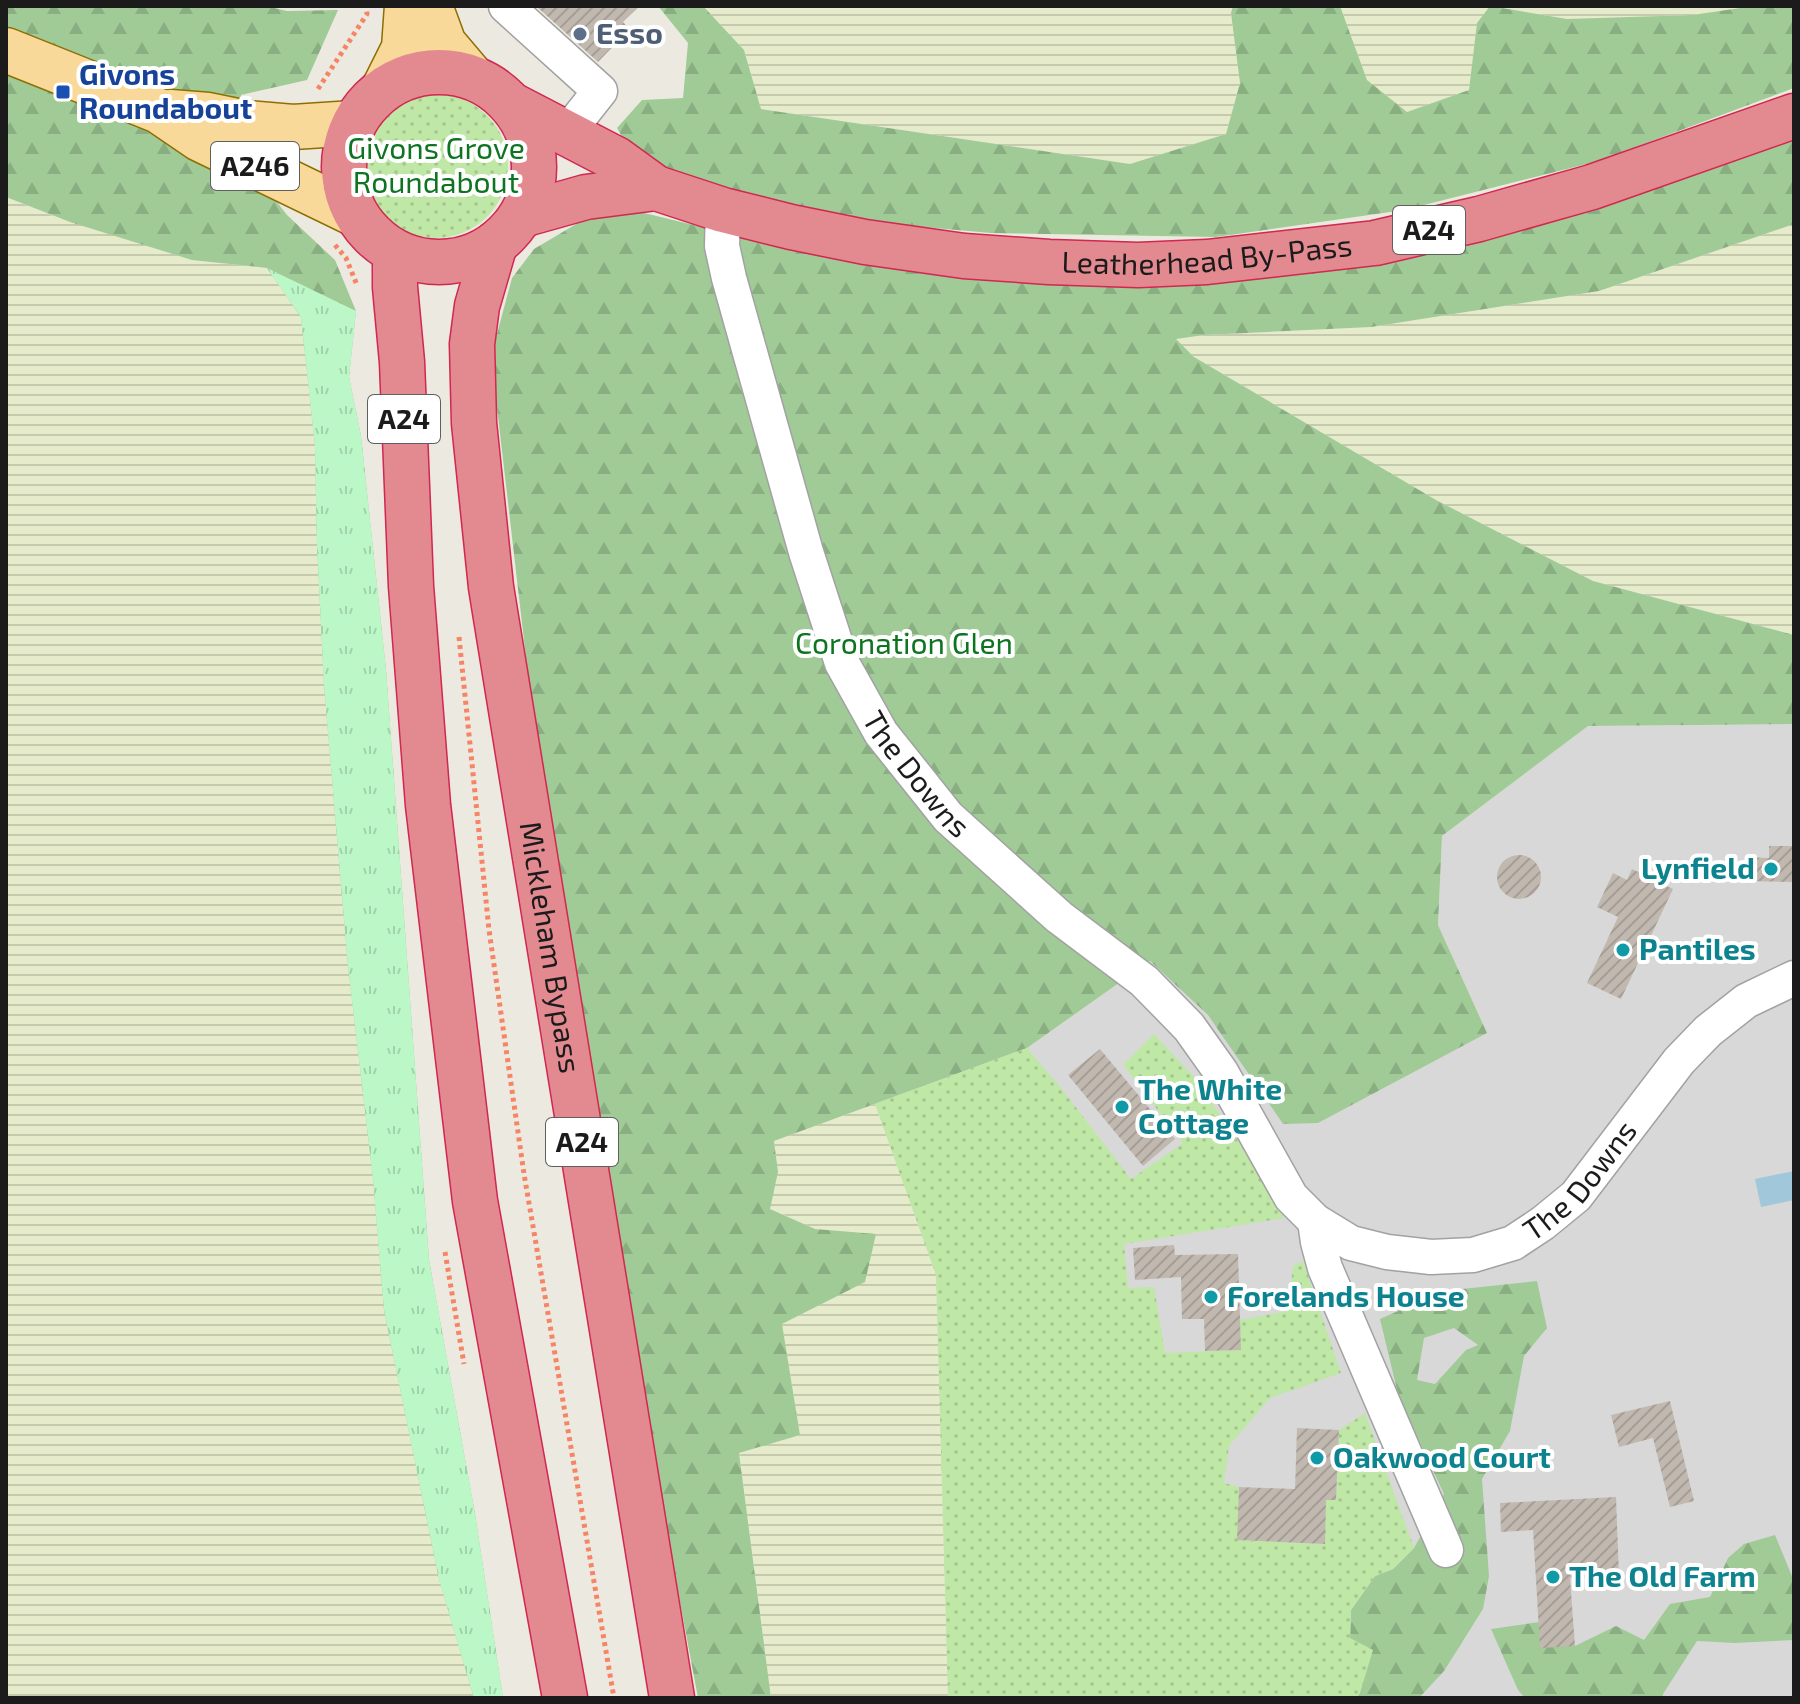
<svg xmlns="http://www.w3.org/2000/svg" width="1800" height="1704" font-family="'Exo 2',sans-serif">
  <defs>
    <pattern id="farmland-rules" width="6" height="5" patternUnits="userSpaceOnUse" patternTransform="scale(2)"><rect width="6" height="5" fill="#e6ebcb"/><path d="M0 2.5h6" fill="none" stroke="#c5c9ae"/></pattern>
    <pattern id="forest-firs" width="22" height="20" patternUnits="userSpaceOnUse" patternTransform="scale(2)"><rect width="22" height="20" fill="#a0cb96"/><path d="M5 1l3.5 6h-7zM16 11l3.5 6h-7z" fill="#89ae81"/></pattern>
    <pattern id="park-tufts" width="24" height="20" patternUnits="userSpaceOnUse" patternTransform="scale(2)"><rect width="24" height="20" fill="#bcf7c7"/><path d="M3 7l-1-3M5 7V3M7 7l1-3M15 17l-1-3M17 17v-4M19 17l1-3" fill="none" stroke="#a1d3aa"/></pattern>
    <pattern id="garden-dots" width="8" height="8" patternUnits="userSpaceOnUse" patternTransform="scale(2)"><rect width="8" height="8" fill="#bfe7a6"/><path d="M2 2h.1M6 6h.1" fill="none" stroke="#a4c68e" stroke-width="1.8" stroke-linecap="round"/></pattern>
    <pattern id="building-hatch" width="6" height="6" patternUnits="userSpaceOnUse" patternTransform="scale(2)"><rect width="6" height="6" fill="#c1b9b0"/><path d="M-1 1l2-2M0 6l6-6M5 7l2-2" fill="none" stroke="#a59e97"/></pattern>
  </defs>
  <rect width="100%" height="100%" fill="#eceae0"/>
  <path fill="#d9d8d8" d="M1794,724V1698H948L936,1275L875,1104L1027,1048L1150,961L1209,1015L1283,1124L1487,1033L1438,925L1442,836L1588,726Z"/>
  <path fill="url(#farmland-rules)" d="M703,6H1233L1231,13L1240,83L1226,134L1130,164L761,109L744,50Z
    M1340,6H1754L1692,15L1567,19L1490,6L1477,24L1469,90L1407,112L1367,80Z
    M6,197L53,216L192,260L267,268L301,317L315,446L317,545L324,685L348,966L373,1178L384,1309L439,1579L474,1698H6Z
    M1794,224V635L1593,581L1436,500L1194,357L1175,339L1204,335L1371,327L1599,291Z
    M875,1104L936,1275L948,1698H771L739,1452L800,1435L782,1324L864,1282L876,1235L815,1229L769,1208L778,1172L774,1141Z"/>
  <path fill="url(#forest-firs)" fill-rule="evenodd" d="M6,6H266L287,11L338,10L307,80L241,95L250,167L287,215L335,260L356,311L349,377L361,436L386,670L429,1260L475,1514L503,1698H474L439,1579L384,1310L373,1178L348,966L324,685L317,545L315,446L301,317L267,268L192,260L70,222L6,197Z
    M658,6H703L744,50L761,109L1130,164L1226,134L1240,83L1231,13L1233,6H1340L1367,80L1407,112L1469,90L1477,23L1490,6L1567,19L1692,15L1754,6H1794V88L1595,162L1404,210L1216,237L991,233L820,218L703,190L629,149L617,128L642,100L683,98L688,43Z
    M1794,138V224L1599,291L1371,327L1204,335L1176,339L1194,357L1436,500L1593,581L1794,635V724L1588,726L1442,836L1438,925L1487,1033L1318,1123L1283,1124L1208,1015L1150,961L1027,1048L774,1141L778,1172L770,1209L815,1229L876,1234L865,1282L782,1324L800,1435L739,1453L771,1698H698L675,1575L607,1187L543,804L491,356L512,278L534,249L583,220L640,212L835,259L989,273L1130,277Z
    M1537,1281L1547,1328L1524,1356L1510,1431L1482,1479L1489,1576L1483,1609L1444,1671L1419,1698H1356L1360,1693L1350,1639L1351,1610L1375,1576L1393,1569L1414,1548L1444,1494L1399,1398L1380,1319L1443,1291ZM1454,1328L1478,1345L1466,1350L1435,1384L1417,1380L1424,1338Z
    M1775,1535L1794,1581V1640L1735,1643L1697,1641L1663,1694V1698H1525L1518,1690L1491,1629L1539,1622L1575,1646L1616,1626L1644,1640L1670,1604L1710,1597L1728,1558L1744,1544Z"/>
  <path fill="url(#park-tufts)" d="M267,268L356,311L349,377L361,436L386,670L429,1260L475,1514L503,1698H474L439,1579L384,1310L373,1178L348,966L324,685L317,545L315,446L301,317Z"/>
  <path fill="url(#garden-dots)" d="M364 166a72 72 0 1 1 144 0a72 72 0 1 1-144 0Z
    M1154,1034L1195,1078L1255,1166L1284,1218L1124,1244L1128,1288L1154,1287L1165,1353L1240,1350V1320L1288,1311L1293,1266L1303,1261L1341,1373L1270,1398L1229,1446L1224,1483L1239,1487L1238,1540L1324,1544L1326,1500H1336L1339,1430L1365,1413L1414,1548L1393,1569L1375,1576L1351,1610L1350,1638L1373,1650L1360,1693L1356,1698H948L936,1275L875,1104L1027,1048L1061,1088L1131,1179L1183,1143L1123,1065Z"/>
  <path fill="#a1c7da" d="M1794,1171V1200L1761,1207L1755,1179Z"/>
  <path fill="url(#building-hatch)" d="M536,6H640L623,22L630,29L598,62Z
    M1769,846H1794V882L1748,881V857L1769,858Z
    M1497 877a22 22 0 1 1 44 0a22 22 0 1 1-44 0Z
    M1632,869L1673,889L1621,999L1587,983L1618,917L1597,907L1613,873L1627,880Z
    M1100,1049L1175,1139L1143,1166L1068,1075Z
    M1174,1245L1175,1255L1238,1254L1241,1350L1205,1351L1204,1319H1182L1181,1277L1135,1280L1133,1248Z
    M1670,1401L1694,1501L1670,1507L1653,1438L1619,1447L1611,1415Z
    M1297,1428L1339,1430L1336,1500H1326L1325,1544L1237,1540L1239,1487L1295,1489Z
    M1616,1497L1619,1576L1570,1578L1575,1646L1540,1648L1533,1530L1501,1532L1500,1503Z"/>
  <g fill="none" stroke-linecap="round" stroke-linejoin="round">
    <defs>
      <g id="minor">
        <path d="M506,6L600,91L566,134"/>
        <path id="s1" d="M723,210L722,246L729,278L806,552L842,663L881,733L948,817L1059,917L1144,981L1189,1027L1221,1072L1291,1197L1315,1221L1351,1243L1387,1252L1431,1257L1473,1255L1513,1243L1543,1223L1576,1196L1679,1061L1708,1031L1746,1001L1794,978"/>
        <path d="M1315,1221L1318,1242L1325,1268L1446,1550"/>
      </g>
      <path id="major" d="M430,6L444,44L472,77
        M6,50L159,111L200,139L355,214
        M384,88L404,48L407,6
        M170,112L208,115L247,123L293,127L354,123"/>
      <g id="highway">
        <circle cx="439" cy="167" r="95"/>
        <path id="s2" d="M514,106L616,159L656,188L723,210L791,227L865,242L964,256L1049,262L1138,265L1207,262L1375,243L1479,219L1592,187L1794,116"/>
        <path d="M522,215L586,197L656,188"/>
        <path id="s3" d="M495,244L477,306L472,344L474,423L491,587L672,1698"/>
        <path d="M395,252V287L402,362L411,586L428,805L475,1201L565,1698"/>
      </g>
    </defs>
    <use href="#minor" stroke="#a2a2a2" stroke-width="37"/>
    <use href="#major" stroke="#8e6e03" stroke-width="47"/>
    <use href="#highway" stroke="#d12750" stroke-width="47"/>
    <path stroke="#f68568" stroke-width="5" stroke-dasharray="4 4" stroke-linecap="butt" d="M318,89L367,14L366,6
      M335,245L346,258L357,285
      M459,637L489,930L524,1174L614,1698
      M445,1252L464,1364"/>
    <use href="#minor" stroke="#fff" stroke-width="34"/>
    <use href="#major" stroke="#f9d999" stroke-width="44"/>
    <use href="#highway" stroke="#e38990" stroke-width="44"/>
  </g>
  <circle fill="#5c6f8a" stroke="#fff" stroke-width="3" cx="580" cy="34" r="8"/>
  <rect fill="#1a4fb4" stroke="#fff" stroke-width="3" x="55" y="84" width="16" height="16" rx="4"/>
  <g fill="#0f9aa8" stroke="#fff" stroke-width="3">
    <circle cx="1771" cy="869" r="8"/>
    <circle cx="1623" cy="950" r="8"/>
    <circle cx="1122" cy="1107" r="8"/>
    <circle cx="1211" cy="1297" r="8"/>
    <circle cx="1317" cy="1458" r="8"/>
    <circle cx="1553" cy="1577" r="8"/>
  </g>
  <g text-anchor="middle" stroke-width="8" stroke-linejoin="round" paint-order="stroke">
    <g fill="#fff" stroke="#5f5f5f" stroke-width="2">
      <rect x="211" y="142" width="88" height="48" rx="6"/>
      <rect x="1393" y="206" width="72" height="48" rx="6"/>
      <rect x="368" y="395" width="72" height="48" rx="6"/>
      <rect x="546" y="1118" width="72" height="48" rx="6"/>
    </g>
    <g font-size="28" font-weight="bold" fill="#1b1b1b">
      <text x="255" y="176">A246</text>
      <text x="1429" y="240">A24</text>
      <text x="404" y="429">A24</text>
      <text x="582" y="1152">A24</text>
    </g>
    <g font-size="30" font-weight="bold" fill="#4e5e75" stroke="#fff" text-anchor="start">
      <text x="596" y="44">Esso</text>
    </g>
    <g font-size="30" font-weight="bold" fill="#164399" stroke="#fff" text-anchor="start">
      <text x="79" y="85">Givons<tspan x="79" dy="34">Roundabout</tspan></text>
    </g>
    <g font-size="30" fill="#0d7420" stroke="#fff">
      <text x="436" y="159">Givons Grove<tspan x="436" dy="34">Roundabout</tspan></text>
      <text x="904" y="654">Coronation Glen</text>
    </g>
    <g font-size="30" fill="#1b1b1b" stroke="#fff">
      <text dy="10" stroke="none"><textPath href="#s2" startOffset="724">Leatherhead By-Pass</textPath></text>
      <text dy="10" stroke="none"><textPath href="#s1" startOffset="604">The Downs</textPath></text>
      <text dy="10" stroke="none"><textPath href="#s3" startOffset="712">Mickleham Bypass</textPath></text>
      <text dy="10" stroke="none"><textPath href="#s1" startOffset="1510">The Downs</textPath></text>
    </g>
    <g font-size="30" font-weight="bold" fill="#0d838f" stroke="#fff" text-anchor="start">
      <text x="1755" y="879" text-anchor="end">Lynfield</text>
      <text x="1639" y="960">Pantiles</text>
      <text x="1138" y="1100">The White<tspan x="1138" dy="34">Cottage</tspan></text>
      <text x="1227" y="1307">Forelands House</text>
      <text x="1333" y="1468">Oakwood Court</text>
      <text x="1569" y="1587">The Old Farm</text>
    </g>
  </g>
  <rect width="1800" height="1704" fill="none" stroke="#1b1b1b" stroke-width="16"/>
</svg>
